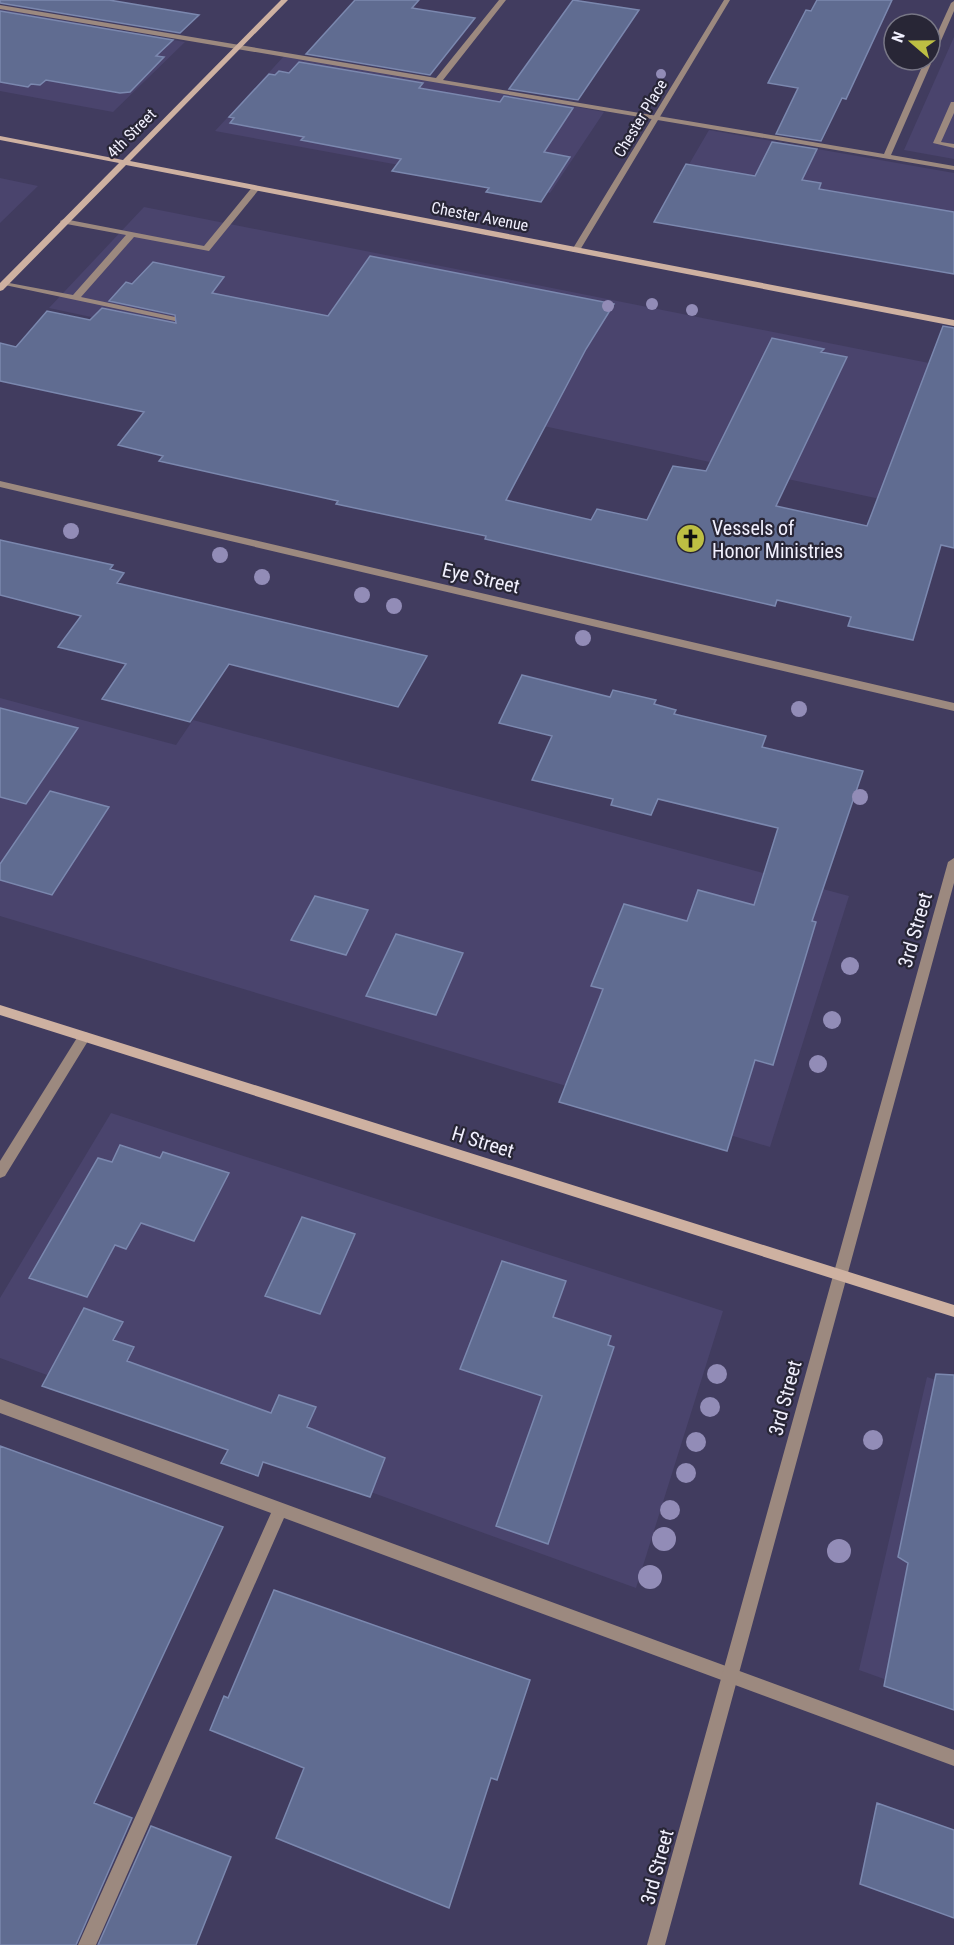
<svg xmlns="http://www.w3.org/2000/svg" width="954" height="1945" font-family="'Roboto Condensed',sans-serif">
  <rect width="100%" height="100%" fill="#413c5f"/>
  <path fill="#4a446d" d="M0,9L185,42L113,112L0,91Z
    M954,37V159L904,150Z
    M285,55L604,112L550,193L215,131Z
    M709,130L954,173V269L660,214Z
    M0,178L38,186L0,223Z
    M144,207L954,368V515L474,411L480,400L49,308Z
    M0,698L176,745L193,720L849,896L770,1147L0,916Z
    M111,1113L723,1311L636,1588L0,1358V1298Z
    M927,1377L954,1386V1704L859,1670Z"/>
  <path fill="#606c91" stroke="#7b88af" stroke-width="1.5" d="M0,0H109L199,15L180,33L0,3Z
    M355,0H419L412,8L475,18L430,75L306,54Z
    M573,0L639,10L578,100L509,89Z
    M817,0H892L846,99L842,98L821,141L776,134L798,88L768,83L806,10L811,11Z
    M0,11L173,40L156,56L164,57L130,92L120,93L46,80L40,85L31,84L28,87L0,82Z
    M299,62L423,83L419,88L500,102L504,96L573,108L544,152L570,157L541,202L486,192L489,188L392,171L401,159L301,140L304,137L230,123L234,118L229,117L269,74L275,75L279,71L289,73Z
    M772,142L817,149L802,180L821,183L819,189L954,212V274L654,222L686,164L755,176Z
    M370,256L614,304L586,349L506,500L591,520L597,509L647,520L673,466L706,471L772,338L824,349L821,352L847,357L776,506L867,526L943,326L954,328V548L941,545L913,640L848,626L851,617L777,600L775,606L654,578L485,539L486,536L336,504L338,501L159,461L163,456L118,445L144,412L0,381V343L16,347L47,311L90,320L102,308L176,323L175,315L109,301L126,282L132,284L153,262L224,277L212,293L328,316Z
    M0,540L113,565L110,569L124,573L117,583L427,656L398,707L229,664L190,722L102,699L126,664L58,647L81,616L0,595Z
    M522,675L610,697L613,690L656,700L654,704L676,710L674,714L766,736L762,747L863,771L812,921L816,922L773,1065L755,1060L727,1151L559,1102L603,989L591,986L624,904L687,921L698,890L754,905L778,828L658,799L651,815L611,805L613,799L532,780L552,736L499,723Z
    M0,708L78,728L26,804L0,797Z
    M50,791L109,807L52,895L0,880V864Z
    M315,896L368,910L346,955L291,940Z
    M396,934L463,953L436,1015L366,996Z
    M120,1145L160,1158L163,1152L229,1173L194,1241L141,1223L126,1249L115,1245L87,1297L29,1278L98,1158L112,1162Z
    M302,1217L355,1234L320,1314L265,1296Z
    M502,1261L566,1281L553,1317L611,1336L608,1345L614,1347L548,1544L496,1526L542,1396L460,1369Z
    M84,1308L123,1322L113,1340L134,1347L127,1361L271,1413L279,1395L316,1407L307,1427L385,1458L370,1497L263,1462L258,1476L221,1463L228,1450L42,1386Z
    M936,1374L954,1375V1710L884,1686L908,1563L898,1557Z
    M0,1446L223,1527L94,1803L132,1818L76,1945H0Z
    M274,1590L530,1680L497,1780L491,1778L449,1908L276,1838L304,1768L210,1730L224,1696L228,1698Z
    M877,1803L954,1830V1918L860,1884Z
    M151,1826L231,1857L196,1945H98Z"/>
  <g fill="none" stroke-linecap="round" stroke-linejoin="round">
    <path fill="#9c897f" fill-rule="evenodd" d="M499,0H506L443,80L884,154L925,60H930V49L951,3L954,1V11L891,155L954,166V170L0,9V5L436,78Z
      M951,102H954V113L941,142L954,144V148L933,143Z
      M254,185L261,187L209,251L134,237L81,297L175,317V321L0,284L4,282L73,295L126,235L61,223L60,221L64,219L204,246Z
      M0,1399L954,1750V1766L284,1518L96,1945H78L271,1513L0,1413Z"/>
    <path fill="#9c897f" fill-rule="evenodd" d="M724,0H730L580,250L573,252L572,250Z
      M0,481L954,703V711L0,487Z
      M954,858V883L665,1945H647L948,862Z
      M84,1032L88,1033L90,1037L88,1041L5,1176L0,1178V1161L80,1033Z"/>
    <path fill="#ceb1a1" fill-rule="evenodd" d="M281,0H288L130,161L954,320V326L126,165L3,290L0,291V283L119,163L0,140V136L123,160Z
      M0,1005L954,1305V1317L0,1015Z"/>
  </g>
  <g fill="#928cb7">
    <circle cx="661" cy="74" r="5"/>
    <circle cx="652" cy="304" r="6"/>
    <circle cx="608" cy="306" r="6"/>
    <circle cx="692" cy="310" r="6"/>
    <circle cx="71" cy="531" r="8"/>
    <circle cx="220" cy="555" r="8"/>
    <circle cx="262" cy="577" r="8"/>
    <circle cx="362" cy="595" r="8"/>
    <circle cx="394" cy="606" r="8"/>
    <circle cx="583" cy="638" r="8"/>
    <circle cx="799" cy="709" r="8"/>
    <circle cx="860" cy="797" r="8"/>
    <circle cx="850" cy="966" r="9"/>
    <circle cx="832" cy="1020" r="9"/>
    <circle cx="818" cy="1064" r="9"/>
    <circle cx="717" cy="1374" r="10"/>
    <circle cx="710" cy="1407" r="10"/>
    <circle cx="873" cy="1440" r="10"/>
    <circle cx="696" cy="1442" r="10"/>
    <circle cx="686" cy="1473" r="10"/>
    <circle cx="670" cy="1510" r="10"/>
    <circle cx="664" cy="1539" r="12"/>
    <circle cx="839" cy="1551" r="12"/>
    <circle cx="650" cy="1577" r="12"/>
  </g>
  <defs>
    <symbol id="church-disc" viewBox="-11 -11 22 22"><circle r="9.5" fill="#bdbf43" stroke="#282636"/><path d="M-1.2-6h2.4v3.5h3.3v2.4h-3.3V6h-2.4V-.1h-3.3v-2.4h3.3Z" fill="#111"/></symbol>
  </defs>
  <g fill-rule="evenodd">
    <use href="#church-disc" x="674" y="522" width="33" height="33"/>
  </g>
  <g text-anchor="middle" stroke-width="4.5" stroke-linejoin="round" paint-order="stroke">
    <g font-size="16" fill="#f1f0fe" stroke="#282636">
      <text transform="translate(640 118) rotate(-59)" y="6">Chester Place</text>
      <text transform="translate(131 133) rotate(-45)" y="6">4th Street</text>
      <text transform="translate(480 216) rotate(11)" y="6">Chester Avenue</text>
    </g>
    <g font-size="20" fill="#f1f0fe" stroke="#282636" text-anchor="start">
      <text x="712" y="535">Vessels of<tspan x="712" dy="23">Honor Ministries</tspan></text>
    </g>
    <g font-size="20" fill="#f1f0fe" stroke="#282636">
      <text transform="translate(481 578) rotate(13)" y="7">Eye Street</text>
      <text transform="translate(915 930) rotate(-74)" y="7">3rd Street</text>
      <text transform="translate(483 1142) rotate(17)" y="7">H Street</text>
      <text transform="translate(785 1398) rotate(-75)" y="7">3rd Street</text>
      <text transform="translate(657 1867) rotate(-75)" y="7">3rd Street</text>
    </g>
  </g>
  <g transform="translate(912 42) rotate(290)"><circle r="28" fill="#282636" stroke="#787786" stroke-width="1.5"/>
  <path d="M0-4.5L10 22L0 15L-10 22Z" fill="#bdbf43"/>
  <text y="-9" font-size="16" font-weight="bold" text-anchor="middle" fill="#f1f0fe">N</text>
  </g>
</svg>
